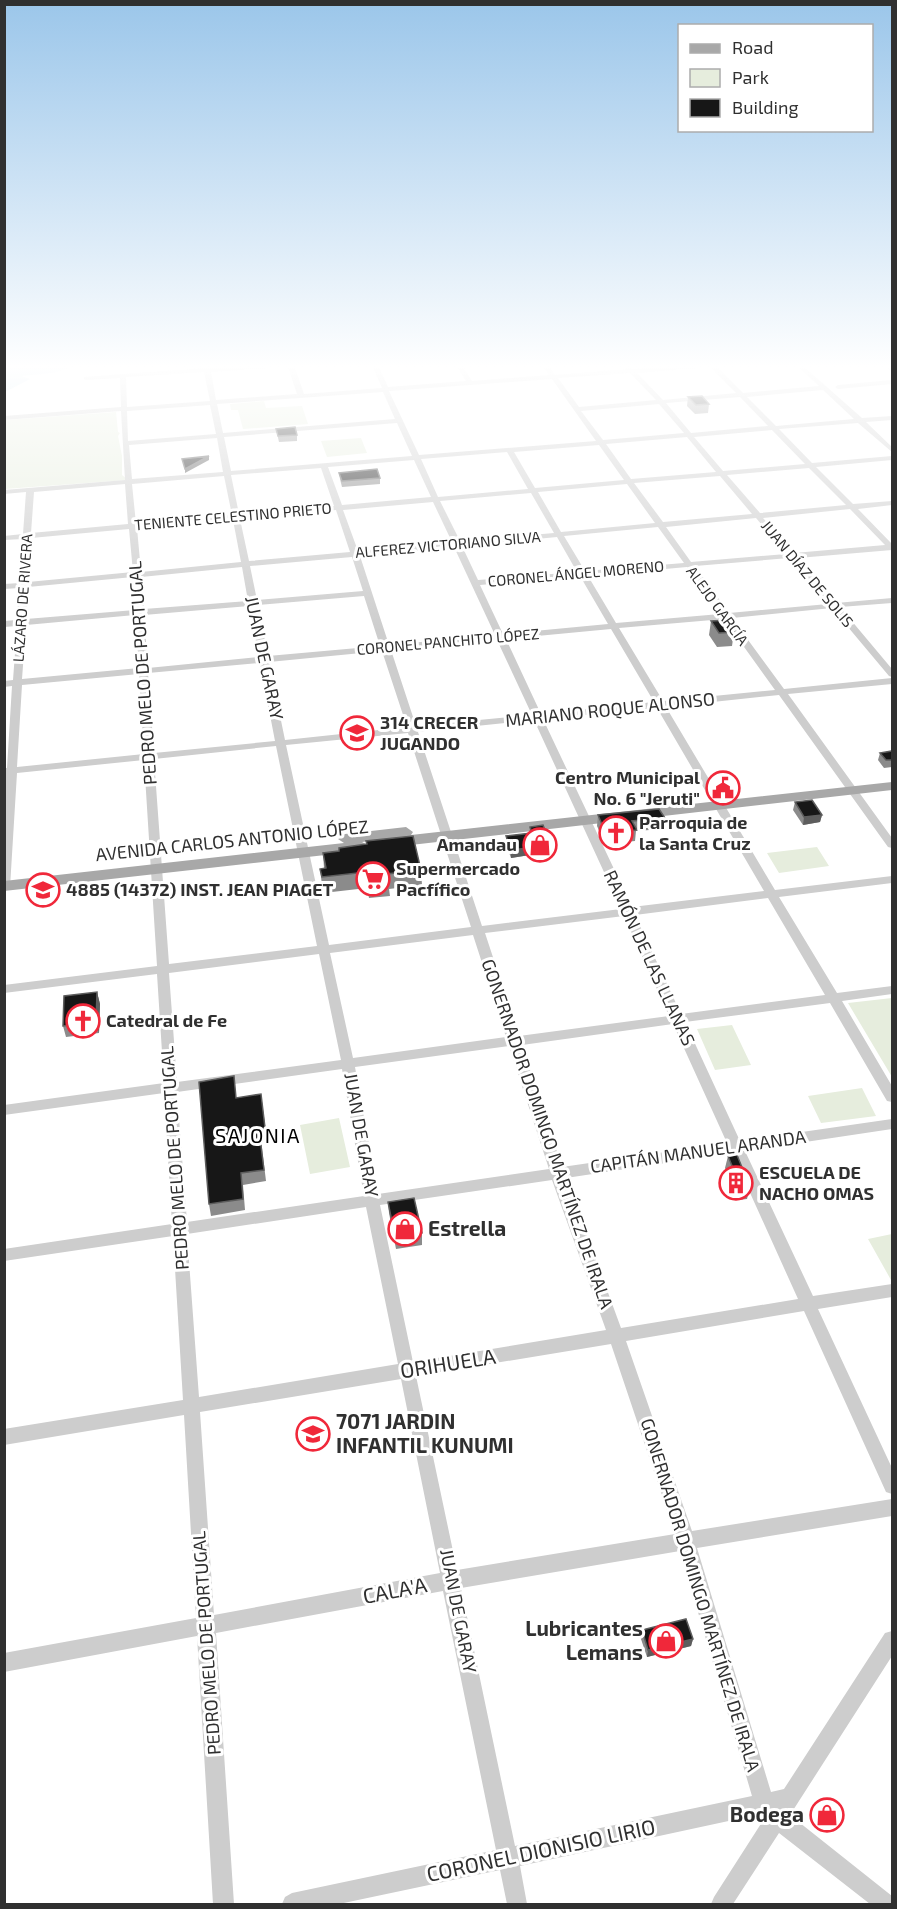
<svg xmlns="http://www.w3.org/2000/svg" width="897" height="1909" font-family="'Exo 2',sans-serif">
  <rect width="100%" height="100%" fill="#fff"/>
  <path fill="#e6eddd" d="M264,401L266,408L302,406L308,424L243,429L238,410H231L230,404Z
    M116,412L118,432L120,433L118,436L122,456V475L128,480L5,489V420Z
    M361,438L367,453L327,457L321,441Z
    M817,847L829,866L779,873L767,853Z
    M892,998V1077L848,1003Z
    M732,1025L751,1065L715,1070L697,1029Z
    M862,1088L876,1116L821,1123L808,1096Z
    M339,1118L350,1167L310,1174L300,1125Z
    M892,1234V1280H891L868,1239Z"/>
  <path fill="#c8e0ee" d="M4,365H82L52,373L21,376L30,379L5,392Z"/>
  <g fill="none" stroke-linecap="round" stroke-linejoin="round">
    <path fill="#cdcdcd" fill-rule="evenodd" d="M203,365H209L210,368L294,365L304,394L382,388L372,365H378L388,387L466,381L456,365H462L472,381L549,375L542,365H548L555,375L627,369L626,368L629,366L633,369L715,365L743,393L819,386L796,365H802L862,418L892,416V420L866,422L892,447V452L858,423L779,429L812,463L892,456V460L816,467L853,504L892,501V505L858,509L892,544V550L798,558L836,603L892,598V603L840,607L892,669V677L889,676L832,608L732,618L784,689L892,678V684L788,694L892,838V848L888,847L779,695L666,707L775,890L892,876V883L779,897L837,993L892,986V994L842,1001L892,1086V1102L887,1101L830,1003L685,1022L740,1141L892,1119V1129L745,1151L813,1296L892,1284V1297L818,1309L892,1468V1494L886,1492L804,1311L626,1341L692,1531L892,1499V1516L697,1548L771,1792L784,1789L885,1633L892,1631V1656L790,1815L892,1896V1904H870L779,1833L733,1904H711L714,1897L764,1819L761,1814L520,1866L527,1904H507L500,1870L339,1904H282L285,1897L292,1893L496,1850L443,1591L216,1633L234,1904H213L197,1636L4,1672V1653L196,1618L184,1415L4,1445V1429L183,1400L173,1236L4,1261V1249L172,1224L164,1093L4,1115V1105L164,1083L157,974L4,993V985L157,966L144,760L17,773L10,887L4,891L6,774H4V768H7L12,686L4,687V681L13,680L17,626L4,627V621L17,620L19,588L4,589V584L20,583L23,539L4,540V536L23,534L26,492L4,494V490L125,480L121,411L4,420V416L121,407L120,378L86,380L84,379V377L204,368ZM288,367L297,394L216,400L211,372ZM710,367L736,393L663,400L637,373ZM204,372L210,401L127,407L126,377ZM630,373L656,400L579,407L558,378ZM552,379L596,441L419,455L389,391ZM823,390L854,419L776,426L747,397ZM383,392L395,419L223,433L217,404ZM740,397L768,426L691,433L666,403ZM659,404L684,433L603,440L581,411ZM210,405L216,434L128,441L127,411ZM397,423L412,456L231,471L224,437ZM772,430L805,464L723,471L694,437ZM687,437L716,472L631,479L606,444ZM217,438L223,472L132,479L129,445ZM599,445L624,480L535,488L514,452ZM507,452L528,489L438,497L421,459ZM414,460L431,497L342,505L328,467ZM321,468L334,506L239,514L231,475ZM809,468L846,505L760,513L727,475ZM224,476L232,515L136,524L132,484ZM720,476L752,514L663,522L634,483ZM125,484L128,524L31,533L34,492ZM627,484L655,523L561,532L538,492ZM531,493L554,533L460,541L440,501ZM433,502L452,542L358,551L343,510ZM850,509L885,545L794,553L763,518ZM336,510L350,552L249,561L240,519ZM756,518L786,554L691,562L666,527ZM233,520L241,562L141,572L137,528ZM658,527L684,563L585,571L564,536ZM129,529L133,572L28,582L31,538ZM557,537L577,572L478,580L462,546ZM454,547L495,635L389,645L360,556ZM352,557L363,591L257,600L250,566ZM789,558L828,604L729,613L695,566ZM242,567L248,601L144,609L141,577ZM687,567L720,614L616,623L588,576ZM580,576L608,624L503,634L480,585ZM133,577L135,610L26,619L28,587ZM364,596L380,646L268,656L258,605ZM249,606L259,657L148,668L144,615ZM135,615L139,668L22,679L26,625ZM724,619L775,690L663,701L619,628ZM611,629L654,702L541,714L506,639ZM497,640L532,715L416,726L391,650ZM382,651L407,727L285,740L269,662ZM260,663L275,741L154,753L148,673ZM139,674L144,754L17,767L22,685ZM657,708L764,891L632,907L543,719ZM534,720L621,909L482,926L418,732ZM408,733L471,927L329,945L286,745ZM276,746L317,946L169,964L154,759ZM768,898L825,995L681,1014L635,915ZM624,916L669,1016L519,1036L485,933ZM473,935L506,1037L353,1058L330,953ZM319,954L341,1060L177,1082L169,973ZM673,1024L727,1143L562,1167L522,1045ZM509,1046L549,1169L378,1194L355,1067ZM342,1069L364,1196L187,1222L177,1092ZM732,1153L798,1299L621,1328L566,1178ZM552,1180L606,1330L413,1362L380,1205ZM366,1207L398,1364L199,1397L187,1234ZM611,1344L675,1534L457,1570L416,1376ZM401,1379L440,1573L214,1615L200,1412ZM680,1551L752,1796L515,1846L461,1588Z
      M883,365H889L892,367V372Z
      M892,380V384L838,389L835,387L838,385Z"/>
    <path fill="#a8a8a8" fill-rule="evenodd" d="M892,782V790L393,847L385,842L388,839L362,842L369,846L361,851L4,891V881L344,843L338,839L345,834L406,827L413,832L411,835Z"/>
  </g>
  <path fill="#8b8b8b" d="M688,397L709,404L708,413L695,414L687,406Z
    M276,429L297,435V441L279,442Z
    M339,473L380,478V484L342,487L340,479Z
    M711,621L734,632L732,646L717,647L709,635Z
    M892,751V767L884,768L878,760L880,753Z
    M795,802L822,815L820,822L803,825L793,810Z
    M598,815L665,818L663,829L636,831L635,841L605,844L597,826Z
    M530,827L549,841L548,849L536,850V854L511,858L506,844V836L529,833Z
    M366,841L421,870L422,885L389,889L390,896L369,898L367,888L323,893L320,869L324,868L323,853L339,852L366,845Z
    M97,992L100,1004L99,1033L66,1037L63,1026Z
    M261,1094L267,1139L261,1140L266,1181L243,1185L245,1210L211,1216L209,1204L237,1098Z
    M728,1156L750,1187L747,1199L738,1200L725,1168Z
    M388,1202L422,1233V1245L396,1249L389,1213Z
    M642,1630L693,1639L691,1646L647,1657L640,1636Z"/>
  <path fill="#5d5d5d" d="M209,456V460L185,473V469Z
    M822,815L820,822L803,825L804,817Z
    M537,847L536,854L511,858V850Z
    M97,992L100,1004L99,1033L96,1022Z
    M693,1639L691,1646L647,1657L648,1650Z"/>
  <path fill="#171717" stroke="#5d5d5d" stroke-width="1.5" d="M702,396L709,404L696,405L688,397Z
    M295,427L297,435L278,436L276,429Z
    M209,456L185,469L182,459Z
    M377,469L380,478L342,481L339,473Z
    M726,620L734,632L719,633L711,621Z
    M892,751V760H886L880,753Z
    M812,800L822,815L804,817L795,802Z
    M659,809L665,818L632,821L637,830L606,834L598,815Z
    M543,825L549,841L535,843L537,847L511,850L506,836L532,833L530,827Z
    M413,836L421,870L387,874L389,881L368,883L366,872L322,877L320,869L326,868L323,853L339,851V848L367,844L366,841Z
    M97,992L96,1022L63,1026L64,996Z
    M234,1076L236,1098L261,1094L265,1128L259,1129L264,1170L241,1173L243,1199L209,1204L199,1082Z
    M737,1155L750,1187L741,1188L728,1156Z
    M414,1198L422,1233L395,1237L388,1202Z
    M686,1619L693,1639L648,1650L642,1630Z"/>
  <linearGradient id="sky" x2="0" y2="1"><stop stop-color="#9bc6ea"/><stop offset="0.58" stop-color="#fff"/><stop offset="1" stop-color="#fff" stop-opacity="0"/></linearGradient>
  <rect width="897" height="632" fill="url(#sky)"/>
  <defs>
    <symbol id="school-ring" viewBox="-11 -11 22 22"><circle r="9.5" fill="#fff" stroke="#f0283a" stroke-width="1.5"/><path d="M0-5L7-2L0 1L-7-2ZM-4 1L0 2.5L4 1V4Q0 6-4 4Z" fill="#f0283a"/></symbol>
    <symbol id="civic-ring" viewBox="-11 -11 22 22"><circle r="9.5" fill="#fff" stroke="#f0283a" stroke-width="1.5"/><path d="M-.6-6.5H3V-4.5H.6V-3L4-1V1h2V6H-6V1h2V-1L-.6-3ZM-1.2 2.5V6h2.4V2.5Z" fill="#f0283a"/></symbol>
    <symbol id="church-ring" viewBox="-11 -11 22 22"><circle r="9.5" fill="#fff" stroke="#f0283a" stroke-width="1.5"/><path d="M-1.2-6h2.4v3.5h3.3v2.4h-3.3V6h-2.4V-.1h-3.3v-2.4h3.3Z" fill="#f0283a"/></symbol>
    <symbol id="shop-ring" viewBox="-11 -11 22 22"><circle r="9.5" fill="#fff" stroke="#f0283a" stroke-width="1.5"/><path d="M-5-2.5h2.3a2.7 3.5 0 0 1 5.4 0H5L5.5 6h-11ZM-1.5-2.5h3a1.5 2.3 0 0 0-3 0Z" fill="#f0283a"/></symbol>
    <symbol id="supermarket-ring" viewBox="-11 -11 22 22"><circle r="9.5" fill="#fff" stroke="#f0283a" stroke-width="1.5"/><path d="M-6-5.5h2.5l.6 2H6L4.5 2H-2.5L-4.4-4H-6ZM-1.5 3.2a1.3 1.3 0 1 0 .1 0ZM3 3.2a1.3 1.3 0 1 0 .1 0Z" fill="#f0283a"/></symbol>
    <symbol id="building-ring" viewBox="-11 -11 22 22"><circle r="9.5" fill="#fff" stroke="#f0283a" stroke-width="1.5"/><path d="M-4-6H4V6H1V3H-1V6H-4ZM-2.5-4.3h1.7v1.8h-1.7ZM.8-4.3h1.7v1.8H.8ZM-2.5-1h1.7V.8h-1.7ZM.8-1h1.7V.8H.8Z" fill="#f0283a"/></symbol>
  </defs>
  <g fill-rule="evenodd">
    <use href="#school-ring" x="338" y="714" width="38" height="38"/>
    <use href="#civic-ring" x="704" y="769" width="38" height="38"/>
    <use href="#church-ring" x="597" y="814" width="38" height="38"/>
    <use href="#shop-ring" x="521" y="826" width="38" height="38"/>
    <use href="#supermarket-ring" x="354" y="860" width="38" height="38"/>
    <use href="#school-ring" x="24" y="871" width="38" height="38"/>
    <use href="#church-ring" x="64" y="1002" width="38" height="38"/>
    <use href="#building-ring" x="717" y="1164" width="38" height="38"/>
    <use href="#shop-ring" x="386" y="1210" width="38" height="38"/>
    <use href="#school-ring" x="294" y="1415" width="38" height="38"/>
    <use href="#shop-ring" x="647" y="1622" width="38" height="38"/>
    <use href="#shop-ring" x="808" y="1796" width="38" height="38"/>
  </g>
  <g text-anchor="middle" stroke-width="6" stroke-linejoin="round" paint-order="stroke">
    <g font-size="15" fill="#303030" stroke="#fff">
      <text transform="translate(233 517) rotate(-5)" y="5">TENIENTE CELESTINO PRIETO</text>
      <text transform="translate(448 545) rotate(-5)" y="5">ALFEREZ VICTORIANO SILVA</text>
      <text transform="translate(576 574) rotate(-5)" y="5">CORONEL ÁNGEL MORENO</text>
      <text transform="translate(807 574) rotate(50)" y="5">JUAN DÍAZ DE SOLIS</text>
      <text transform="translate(23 598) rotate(-86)" y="5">LÁZARO DE RIVERA</text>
      <text transform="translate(717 606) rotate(54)" y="5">ALEJO GARCÍA</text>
      <text transform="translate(448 642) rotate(-5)" y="5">CORONEL PANCHITO LÓPEZ</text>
    </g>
    <g font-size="18" fill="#303030" stroke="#fff">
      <text transform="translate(264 658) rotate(78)" y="6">JUAN DE GARAY</text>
      <text transform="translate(143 673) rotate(-94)" y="6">PEDRO MELO DE PORTUGAL</text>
      <text transform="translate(610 710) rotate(-6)" y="6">MARIANO ROQUE ALONSO</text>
      <text transform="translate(232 841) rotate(-6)" y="6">AVENIDA CARLOS ANTONIO LÓPEZ</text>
      <text transform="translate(649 958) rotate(65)" y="6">RAMÓN DE LAS LLANAS</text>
      <text transform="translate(547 1134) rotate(71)" y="6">GONERNADOR DOMINGO MARTÍNEZ DE IRALA</text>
      <text transform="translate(361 1135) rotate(80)" y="6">JUAN DE GARAY</text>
      <text transform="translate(698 1152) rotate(-8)" y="6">CAPITÁN MANUEL ARANDA</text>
      <text transform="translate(175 1158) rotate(-94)" y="6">PEDRO MELO DE PORTUGAL</text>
      <text transform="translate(700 1595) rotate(73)" y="6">GONERNADOR DOMINGO MARTÍNEZ DE IRALA</text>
      <text transform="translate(458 1611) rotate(79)" y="6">JUAN DE GARAY</text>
      <text transform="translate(207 1643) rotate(-94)" y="6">PEDRO MELO DE PORTUGAL</text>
    </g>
    <g font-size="18" font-weight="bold" fill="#303030" stroke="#fff" text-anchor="start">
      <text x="380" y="729">314 CRECER<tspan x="380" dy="21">JUGANDO</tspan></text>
      <text x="700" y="784" text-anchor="end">Centro Municipal<tspan x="700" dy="21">No. 6 "Jeruti"</tspan></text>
      <text x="639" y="829">Parroquia de<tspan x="639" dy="21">la Santa Cruz</tspan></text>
      <text x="517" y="851" text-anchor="end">Amandau</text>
      <text x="396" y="875">Supermercado<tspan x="396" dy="21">Pacfífico</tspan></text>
      <text x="66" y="896">4885 (14372) INST. JEAN PIAGET</text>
      <text x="106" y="1027">Catedral de Fe</text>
      <text x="759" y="1179">ESCUELA DE<tspan x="759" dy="21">NACHO OMAS</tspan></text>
    </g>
    <g font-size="20" letter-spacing="1.5" fill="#000" stroke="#fff">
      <text x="258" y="1143">SAJONIA</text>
    </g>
    <g font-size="21" font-weight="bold" fill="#303030" stroke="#fff" text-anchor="start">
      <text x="428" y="1236">Estrella</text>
      <text x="336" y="1429">7071 JARDIN<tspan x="336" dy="24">INFANTIL KUNUMI</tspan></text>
      <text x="643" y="1636" text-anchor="end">Lubricantes<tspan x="643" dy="24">Lemans</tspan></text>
      <text x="804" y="1822" text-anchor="end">Bodega</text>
    </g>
    <g font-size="21" fill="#303030" stroke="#fff">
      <text transform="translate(448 1364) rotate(-9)" y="7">ORIHUELA</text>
      <text transform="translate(395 1591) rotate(-11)" y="7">CALA'A</text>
      <text transform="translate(541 1851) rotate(-12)" y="7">CORONEL DIONISIO LIRIO</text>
    </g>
  </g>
  <rect width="897" height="1909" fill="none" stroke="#303030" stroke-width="12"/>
  <rect x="678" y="24" width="195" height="108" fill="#ffffff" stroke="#acacac" stroke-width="1.5"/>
  <rect x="690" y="44" width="30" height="9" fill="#a8a8a8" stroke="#acacac" stroke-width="1.5"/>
  <text x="732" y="54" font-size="18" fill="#303030">Road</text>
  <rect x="690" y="69" width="30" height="18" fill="#e6eddd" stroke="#acacac" stroke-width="1.5"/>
  <text x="732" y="84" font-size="18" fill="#303030">Park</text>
  <rect x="690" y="99" width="30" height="18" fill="#171717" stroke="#acacac" stroke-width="1.5"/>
  <text x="732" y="114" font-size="18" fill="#303030">Building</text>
</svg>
